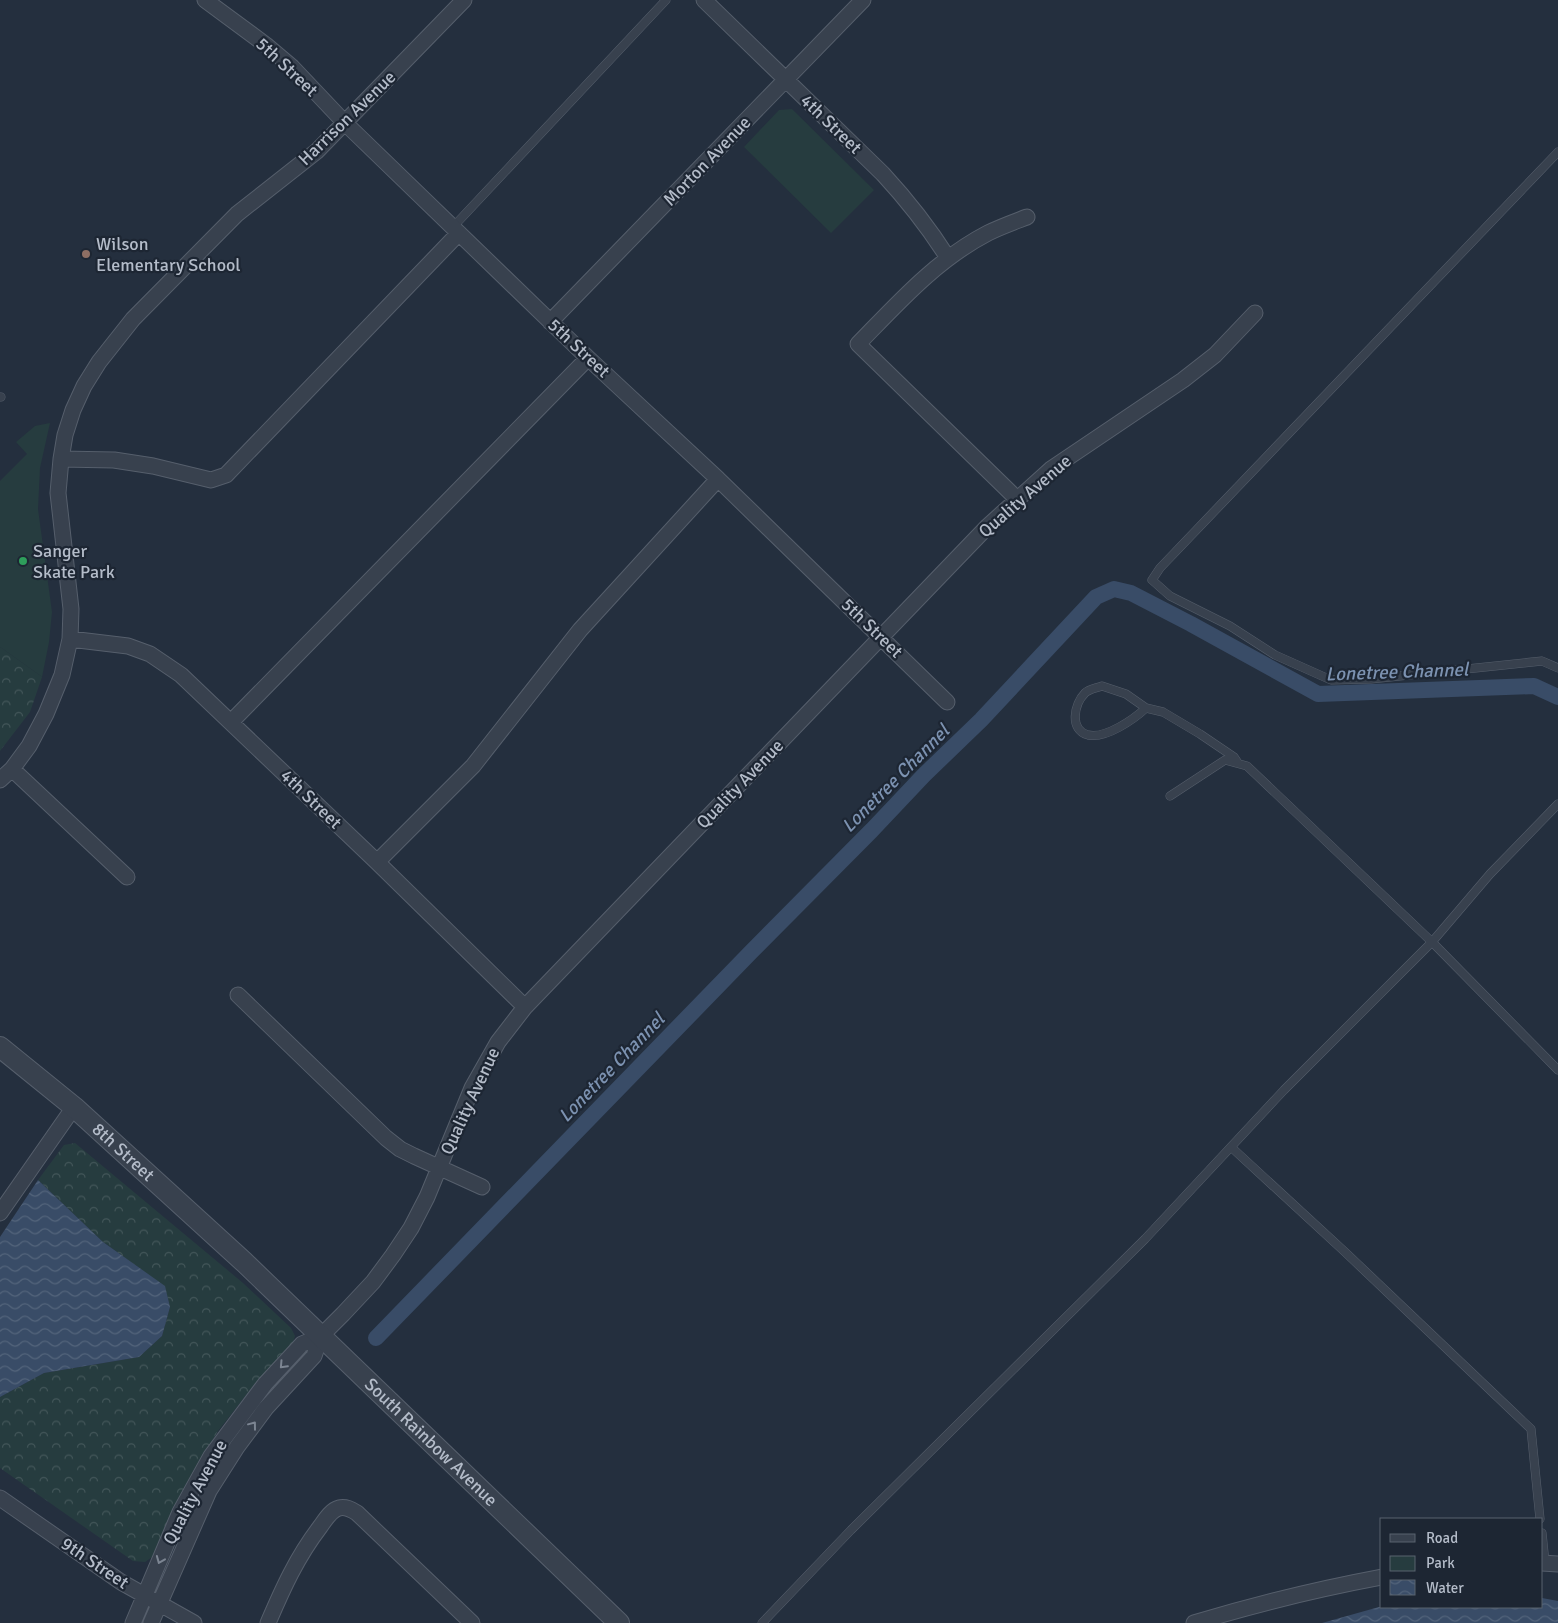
<svg xmlns="http://www.w3.org/2000/svg" width="1558" height="1623" font-family="Signika,sans-serif">
  <defs>
    <pattern id="forest-crowns" width="20" height="18" patternUnits="userSpaceOnUse" patternTransform="scale(1.25)"><rect width="20" height="18" fill="#263c3f"/><path d="M2 6a3 3 0 1 1 6 0M12 15a3 3 0 1 1 6 0" fill="none" stroke="#435659"/></pattern>
    <pattern id="water-waves" width="16" height="10" patternUnits="userSpaceOnUse" patternTransform="scale(1.25)"><rect width="16" height="10" fill="#394c67"/><path d="M0 5q4-4 8 0t8 0" fill="none" stroke="#53647b"/></pattern>
  </defs>
  <rect width="100%" height="100%" fill="#242f3e"/>
  <path fill="#263c3f" d="M792,109L874,190L831,233L744,147L779,110Z
    M50,423L40,468L38,509L52,612L49,642L42,677L0,647V481L27,454L16,442L35,426Z"/>
  <path fill="url(#forest-crowns)" d="M0,647L42,677L30,712L0,751Z
    M75,1143L243,1283L291,1328L295,1336L292,1346L272,1365L255,1384L218,1431L185,1487L169,1521L155,1555L145,1562L133,1561L0,1468V1397L44,1373L139,1357L162,1336L170,1307L164,1286L103,1242L38,1180L64,1145Z"/>
  <path fill="url(#water-waves)" d="M38,1180L103,1242L165,1286L170,1307L162,1336L139,1357L44,1373L0,1397V1237Z
    M1542,1598L1558,1601V1623H1322L1379,1607H1542Z"/>
  <g fill="none" stroke-linecap="round" stroke-linejoin="round">
    <path stroke="#394c67" stroke-width="16" d="M376,1338L751,952L872,830L924,775L981,720L1096,597L1114,589L1131,593L1191,624L1318,694L1534,686L1558,697"/>
    <defs>
      <path id="service" d="M1558,152L1160,568L1152,580L1170,596L1230,626L1275,655L1331,680L1371,679L1542,661L1558,668
        M453,227L666,0
        M0,397H1
        M1146,708C1134,719 1106,739 1088,735C1069,730 1074,704 1085,693C1089,689 1097,688 1102,686L1126,694L1146,708L1163,712L1200,734L1234,757L1238,763
        M1558,804L1490,874L1432,942L1558,1070
        M1231,1147L1345,1252L1531,1429L1540,1519
        M1542,1533L1545,1563
        M762,1623L851,1530L1145,1239L1284,1090L1432,942L1247,766L1225,760L1170,796"/>
      <path id="minor" d="M205,0L266,45L292,67L345,123L588,358L718,479L947,702
        M704,0L883,174C907,200 929,228 948,258
        M550,322L863,0
        M61,459L114,460L153,466L211,480L226,475L459,233
        M1017,499L858,344C898,303 936,260 988,233C1000,227 1014,222 1027,217
        M70,639L128,646L150,654L181,675L377,862L525,1007
        M231,722L588,358
        M12,769L127,877
        M0,780L12,769L29,746L46,714L62,675L70,639L71,609L58,493L61,459L65,435L73,410L84,386L99,362L133,319L237,214L317,151L464,0
        M377,862L473,766L580,630L718,479
        M238,995L386,1138L400,1149L414,1156L482,1187
        M0,1213L74,1107
        M0,1498L121,1582L194,1623
        M1542,1563L1558,1564
        M133,1623L180,1512L211,1456L265,1384L302,1344L321,1336L343,1314L373,1282L393,1255L411,1228L427,1197L472,1088L498,1042L525,1007L988,526L1051,469L1183,380L1215,355L1255,313
        M151,1623L209,1491L237,1447L266,1408L314,1356L321,1336
        M268,1623C283,1588 297,1557 320,1527C325,1520 331,1510 339,1508C346,1506 352,1510 357,1513L472,1623
        M1194,1623C1256,1604 1318,1589 1382,1577"/>
      <g id="tertiary">
        <path id="s1" d="M0,1047L74,1107L244,1262L619,1623"/>
      </g>
    </defs>
    <use href="#service" stroke="#565f6c" stroke-width="9"/>
    <use href="#minor" stroke="#565f6c" stroke-width="17"/>
    <use href="#tertiary" stroke="#565f6c" stroke-width="22"/>
    <use href="#service" stroke="#38414e" stroke-width="8"/>
    <use href="#minor" stroke="#38414e" stroke-width="15"/>
    <use href="#tertiary" stroke="#38414e" stroke-width="20"/>
  </g>
  <defs><path id="oneway-chevron" d="M-2-3.5L2.5 0L-2 3.5" fill="none" stroke-width="1.6" stroke-linecap="round" stroke-linejoin="round" transform="scale(1.25)"/></defs>
  <g stroke="#7c8592">
    <use href="#oneway-chevron" transform="translate(283 1365) rotate(133)"/>
    <use href="#oneway-chevron" transform="translate(253 1425) rotate(-53)"/>
    <use href="#oneway-chevron" transform="translate(160 1560) rotate(112)"/>
  </g>
  <circle fill="#8d6e63" stroke="#1d2633" stroke-width="2" cx="86" cy="254" r="5"/>
  <circle fill="#2e9e5b" stroke="#1d2633" stroke-width="2" cx="23" cy="561" r="5"/>
  <g text-anchor="middle" stroke-width="4.5" stroke-linejoin="round" paint-order="stroke">
    <g font-size="18" fill="#b4bcc9" stroke="#1d2633">
      <text transform="translate(287 67) rotate(43)" y="6">5th Street</text>
      <text transform="translate(347 118) rotate(-44)" y="6">Harrison Avenue</text>
      <text transform="translate(831 124) rotate(44)" y="6">4th Street</text>
      <text transform="translate(707 161) rotate(-46)" y="6">Morton Avenue</text>
      <text transform="translate(579 348) rotate(43)" y="6">5th Street</text>
      <text transform="translate(1025 496) rotate(-41)" y="6">Quality Avenue</text>
      <text transform="translate(872 628) rotate(44)" y="6">5th Street</text>
      <text transform="translate(740 784) rotate(-46)" y="6">Quality Avenue</text>
      <text transform="translate(311 799) rotate(44)" y="6">4th Street</text>
      <text transform="translate(470 1101) rotate(-65)" y="6">Quality Avenue</text>
      <text dy="6" stroke="none"><textPath href="#s1" startOffset="162">8th Street</textPath></text>
      <text dy="6" stroke="none"><textPath href="#s1" startOffset="585">South Rainbow Avenue</textPath></text>
      <text transform="translate(195 1492) rotate(-62)" y="6">Quality Avenue</text>
      <text transform="translate(95 1563) rotate(34)" y="6">9th Street</text>
    </g>
    <g font-size="18" fill="#b4bcc9" stroke="#1d2633" text-anchor="start">
      <text x="96" y="250">Wilson<tspan x="96" dy="21">Elementary School</tspan></text>
      <text x="33" y="557">Sanger<tspan x="33" dy="21">Skate Park</tspan></text>
    </g>
    <g font-size="19" font-style="italic" fill="#7c92b1" stroke="#1d2633">
      <text transform="translate(1397 671) rotate(-2)" y="7">Lonetree Channel</text>
      <text transform="translate(895 778) rotate(-45)" y="7">Lonetree Channel</text>
      <text transform="translate(611 1067) rotate(-46)" y="7">Lonetree Channel</text>
    </g>
  </g>
  <rect x="1380" y="1518" width="162" height="90" fill="#1d2633" stroke="#59626f"/>
  <rect x="1390" y="1534" width="25" height="8" fill="#38414e" stroke="#59626f"/>
  <text x="1426" y="1543" font-size="15" fill="#b4bcc9">Road</text>
  <rect x="1390" y="1556" width="25" height="15" fill="#263c3f" stroke="#59626f"/>
  <text x="1426" y="1568" font-size="15" fill="#b4bcc9">Park</text>
  <rect x="1390" y="1580" width="25" height="15" fill="url(#water-waves)" stroke="#59626f"/>
  <text x="1426" y="1593" font-size="15" fill="#b4bcc9">Water</text>
</svg>
